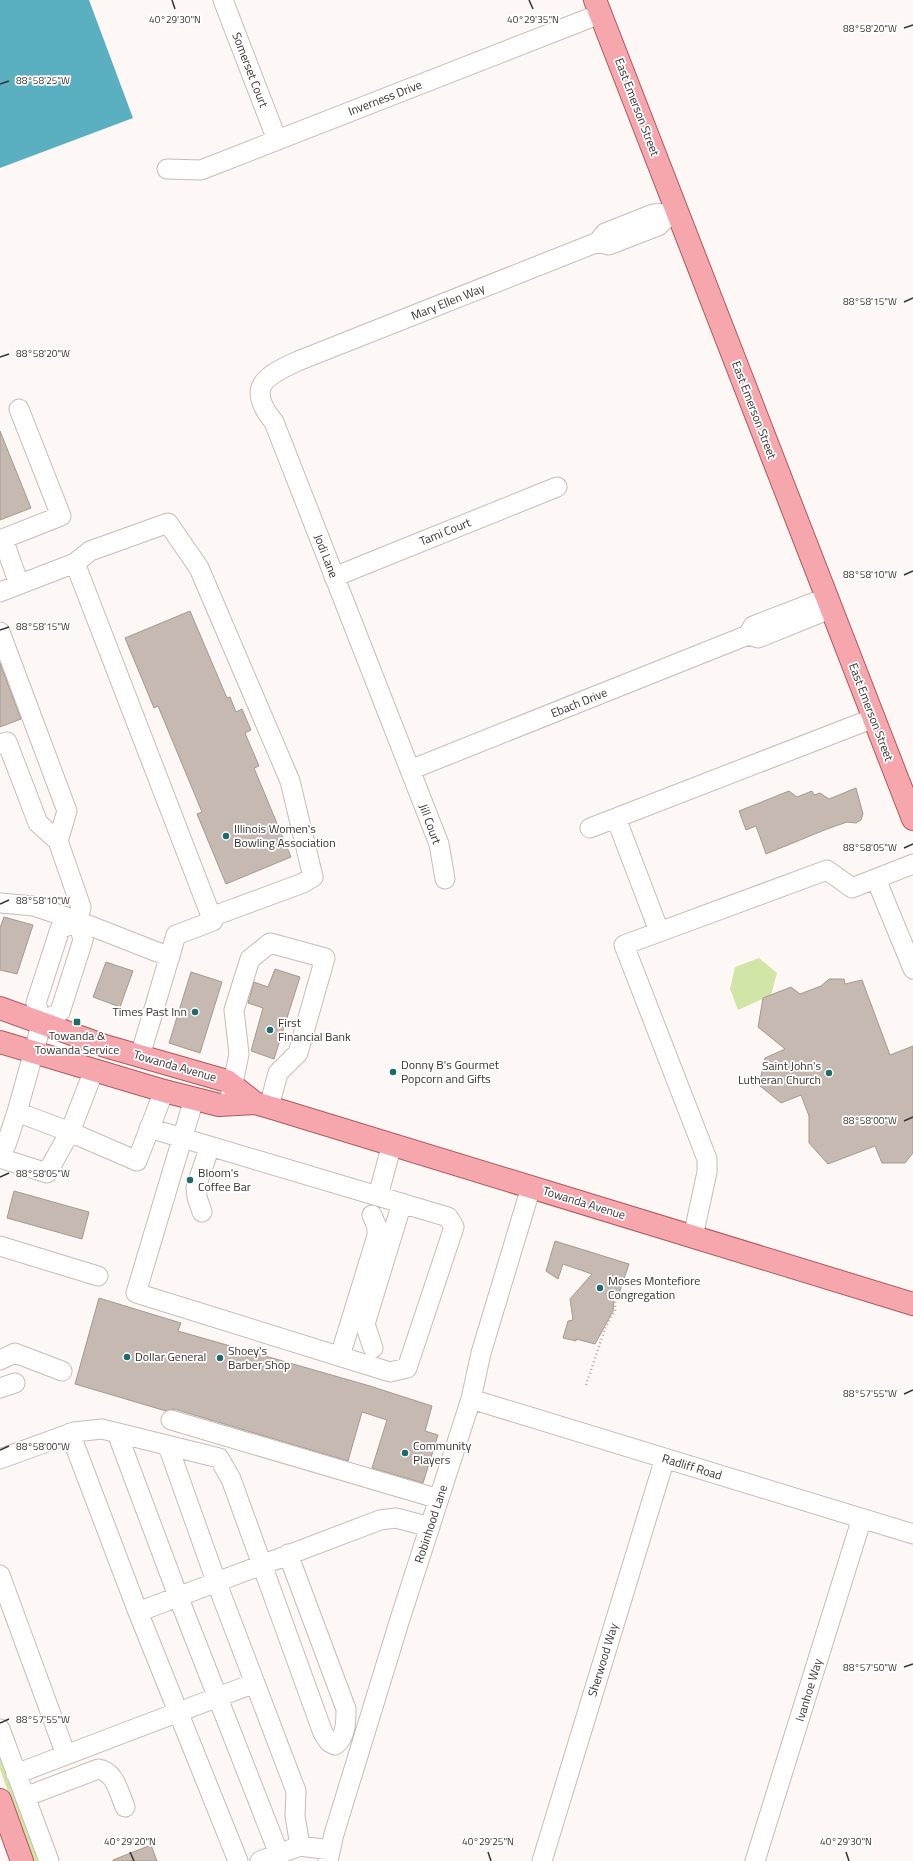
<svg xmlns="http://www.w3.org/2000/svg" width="913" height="1861" font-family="'Titillium Web',sans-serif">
  <rect width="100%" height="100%" fill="#fdf8f5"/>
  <path fill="#d1e5a7" d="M759,958L777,973L771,995L738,1010L730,989L735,967Z
    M0,1753L40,1861H32L0,1769Z"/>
  <path fill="#5ab0c1" d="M0,0H89L133,118L0,168Z"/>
  <path fill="#c6b9b2" stroke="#a59991" d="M0,431L31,508L0,520Z
    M190,611L227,698L230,697L236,712L242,709L251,730L245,733L259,766L254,768L291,857L226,884L197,814L202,812L158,706L154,708L125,638Z
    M0,663L21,719L0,727Z
    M856,788L863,814L861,820L856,823L847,822L827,829L766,854L756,826L746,830L739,811L789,791L797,797L812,791L814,795L820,793L829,799Z
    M4,917L33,925L17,974L0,970V928Z
    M106,962L133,971L120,1007L93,997Z
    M275,969L300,977L274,1059L251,1051L263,1008L248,1003L254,982L268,987Z
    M191,972L222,982L200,1053L169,1043Z
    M829,979H844L845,984L862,980L890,1055L913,1046V1153L905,1163H882L875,1146L828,1164L809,1143V1116L801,1095L781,1103L759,1085L765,1058L785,1049L758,1027L763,998L791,987L800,994L821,986Z
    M14,1191L89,1212L82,1239L7,1218Z
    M555,1241L629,1264L618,1297H614L613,1311L595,1344L576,1339V1341L563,1338L568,1321L573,1320L570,1299L592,1274L563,1264L558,1279L546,1271Z
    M99,1298L181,1323L178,1331L370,1386L432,1406L425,1431L438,1435L423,1483L372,1468L387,1420L362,1412L348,1461L174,1409L166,1411L75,1384Z
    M151,1845L157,1861H113V1860Z"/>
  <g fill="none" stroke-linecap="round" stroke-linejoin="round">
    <defs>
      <path id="minor" d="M223,0L277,140
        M167,169L201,170L600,14
        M3,539L19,584
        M0,540L61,516L19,409
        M75,563L90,551L168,523L199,568L290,781L313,877L303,883L211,917
        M334,577L557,487
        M0,592L75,563L213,921L176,935L140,1056
        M825,605L815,602L753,626L748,635L758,638L820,613L825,605L829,603
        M0,632L67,811L58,841L81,907L78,921L83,940L60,1012L42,1022
        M0,744L7,742L38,823L58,841
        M410,770L748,635
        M616,818L659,931
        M590,828L874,718
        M445,879L439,844L274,422C245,387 265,376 298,361L598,242L605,233L653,214L672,213L658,226L609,245L598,242
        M876,879L913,969
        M0,903L34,906L78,921L170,957
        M42,1022L36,1003L60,929L78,921
        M94,1070L70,1132L137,1161L164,1091
        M230,1098L239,1054L234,1010L250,959L270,943L325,958L298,1053L278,1073L269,1107
        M149,1128C249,1158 349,1187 448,1217L454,1227L407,1368L390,1372L136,1293L194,1099
        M0,1152L6,1145L17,1112L42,1022
        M0,1158L47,1173L70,1132L17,1112
        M378,1196L392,1144
        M202,1212L197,1197L196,1187L210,1146
        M693,1237L707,1172V1159L624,945L827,870L852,888L913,864
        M0,1246L98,1276
        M373,1348L365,1324L402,1203
        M340,1356L377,1236V1227L372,1215
        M0,1360L15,1353L62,1371
        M0,1388L15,1383
        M471,1399L913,1534
        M171,1420L439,1499
        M70,1433L138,1612L238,1861
        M117,1433L178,1596L279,1854
        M168,1446L216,1581L296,1791L295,1816L300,1846
        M0,1459L74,1432L102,1429L219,1458L231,1479L323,1733L329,1742L335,1745C346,1737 346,1722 346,1709L288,1554
        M0,1575L66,1755
        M138,1612L380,1520L396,1518L430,1527
        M0,1729L49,1861
        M16,1774L255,1683
        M25,1797L98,1769C115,1771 119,1793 125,1807
        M260,1861L300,1846L330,1850
        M328,1861L334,1834L400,1619L471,1399L481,1353L531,1187
        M542,1861L665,1458
        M755,1861L862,1518"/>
      <path id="major" d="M595,0L913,819
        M0,1008L105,1046L227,1081L255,1103
        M0,1042L164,1091L219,1105L255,1103L269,1107L913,1304
        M0,1800L22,1861"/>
    </defs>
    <use href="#minor" stroke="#c9bcb5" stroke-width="21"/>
    <use href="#major" stroke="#af585d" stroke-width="24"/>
    <path stroke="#aea9a6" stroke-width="2.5" stroke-dasharray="1 3" stroke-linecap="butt" d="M586,1385L606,1326L615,1311V1298"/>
    <use href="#minor" stroke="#fff" stroke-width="19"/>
    <use href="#major" stroke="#f5a7ad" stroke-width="22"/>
  </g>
  <path fill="none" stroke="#37322f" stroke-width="1.5" d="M172,0L175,9M529,0L533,9M904,28L913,25M0,84L9,81M904,302L913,298M0,357L9,354M904,575L913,571M0,630L9,627M904,848L913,844M0,904L9,900M904,1121L913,1117M0,1177L9,1173M904,1394L913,1390M0,1450L9,1446M904,1667L913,1664M0,1723L9,1719M130,1852L134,1861M488,1852L491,1861M846,1852L849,1861"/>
  <g fill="#1e6b6e" stroke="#fff" stroke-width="1.5">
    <circle cx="226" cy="836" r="4"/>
    <circle cx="195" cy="1012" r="4"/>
    <rect x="73" y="1018" width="8" height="8" rx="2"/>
    <circle cx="270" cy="1030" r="4"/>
    <circle cx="393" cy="1072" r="4"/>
    <circle cx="829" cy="1073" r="4"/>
    <circle cx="190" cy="1180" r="4"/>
    <circle cx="600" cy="1288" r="4"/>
    <circle cx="127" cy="1357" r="4"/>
    <circle cx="220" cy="1358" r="4"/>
    <circle cx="405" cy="1453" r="4"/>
  </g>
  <g text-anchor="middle" stroke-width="3.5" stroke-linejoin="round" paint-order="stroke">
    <g font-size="12" fill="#37322f" stroke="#fff">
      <text transform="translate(250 70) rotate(69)" y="4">Somerset Court</text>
      <text transform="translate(385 98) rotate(-21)" y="4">Inverness Drive</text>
      <text transform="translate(637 107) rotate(69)" y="4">East Emerson Street</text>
      <text transform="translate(448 302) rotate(-22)" y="4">Mary Ellen Way</text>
      <text transform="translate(754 410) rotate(69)" y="4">East Emerson Street</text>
      <text transform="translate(445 532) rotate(-22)" y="4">Tami Court</text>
      <text transform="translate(326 556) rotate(69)" y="4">Jodi Lane</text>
      <text transform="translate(579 703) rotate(-22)" y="4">Ebach Drive</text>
      <text transform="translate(871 712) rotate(69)" y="4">East Emerson Street</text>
      <text transform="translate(430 824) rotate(70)" y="4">Jill Court</text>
      <text transform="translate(175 1066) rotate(16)" y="4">Towanda Avenue</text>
      <text transform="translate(584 1203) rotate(17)" y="4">Towanda Avenue</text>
      <text transform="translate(692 1467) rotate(17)" y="4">Radliff Road</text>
      <text transform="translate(431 1524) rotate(-72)" y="4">Robinhood Lane</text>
      <text transform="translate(603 1660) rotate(-73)" y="4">Sherwood Way</text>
      <text transform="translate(809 1690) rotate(-73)" y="4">Ivanhoe Way</text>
    </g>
    <g font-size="12" fill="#37322f" stroke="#fff" text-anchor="start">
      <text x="234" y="833">Illinois Women's<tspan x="234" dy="14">Bowling Association</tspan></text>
      <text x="187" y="1016" text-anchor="end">Times Past Inn</text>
      <text x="278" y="1027">First<tspan x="278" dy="14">Financial Bank</tspan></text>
      <text x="77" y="1040" text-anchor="middle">Towanda &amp;<tspan x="77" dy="14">Towanda Service</tspan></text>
      <text x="401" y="1069">Donny B's Gourmet<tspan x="401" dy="14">Popcorn and Gifts</tspan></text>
      <text x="821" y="1070" text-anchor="end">Saint John's<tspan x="821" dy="14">Lutheran Church</tspan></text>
      <text x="198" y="1177">Bloom's<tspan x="198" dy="14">Coffee Bar</tspan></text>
      <text x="608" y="1285">Moses Montefiore<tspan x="608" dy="14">Congregation</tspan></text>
      <text x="228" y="1355">Shoey's<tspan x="228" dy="14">Barber Shop</tspan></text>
      <text x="135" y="1361">Dollar General</text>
      <text x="413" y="1450">Community<tspan x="413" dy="14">Players</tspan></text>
    </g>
  </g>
  <g font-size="10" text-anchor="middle" fill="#37322f" stroke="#fff" stroke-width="3.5" stroke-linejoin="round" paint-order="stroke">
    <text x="175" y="23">40°29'30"N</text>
    <text x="533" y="23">40°29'35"N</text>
    <text x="870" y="32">88°58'20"W</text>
    <text x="43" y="84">88°58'25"W</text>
    <text x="870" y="305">88°58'15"W</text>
    <text x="43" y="357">88°58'20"W</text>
    <text x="870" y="578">88°58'10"W</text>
    <text x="43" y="630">88°58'15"W</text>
    <text x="870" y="851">88°58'05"W</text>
    <text x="43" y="904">88°58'10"W</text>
    <text x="870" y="1124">88°58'00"W</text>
    <text x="43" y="1177">88°58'05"W</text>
    <text x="870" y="1397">88°57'55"W</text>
    <text x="43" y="1450">88°58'00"W</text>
    <text x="870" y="1671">88°57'50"W</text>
    <text x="43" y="1723">88°57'55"W</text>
    <text x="130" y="1845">40°29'20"N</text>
    <text x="488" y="1845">40°29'25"N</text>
    <text x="846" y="1845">40°29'30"N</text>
  </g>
</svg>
